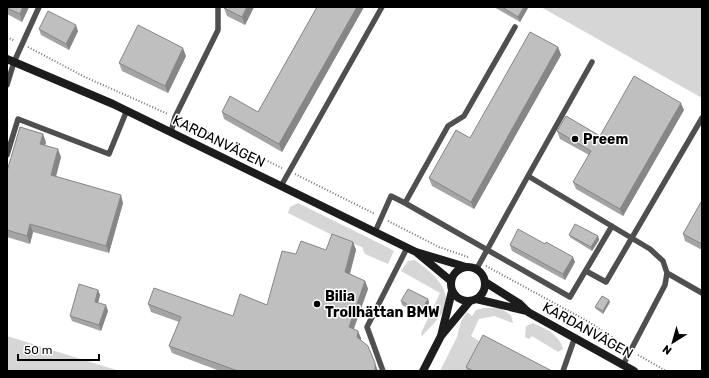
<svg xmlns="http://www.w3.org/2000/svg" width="709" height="378" font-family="Rubik,sans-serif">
  <rect width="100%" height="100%" fill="#fff"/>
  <path fill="#d6d6d6" d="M541,7H702V98Z
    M298,203L391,249L394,251L388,264L365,254L362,247L338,238L288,213L290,207Z
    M415,260C432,273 457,291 441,315C435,323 428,329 422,336L421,333L440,293L401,271L408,261Z
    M484,308H500L511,315L513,323L494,316L479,319L471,336L481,342L466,371H440L457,337L461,321L467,312L472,316L476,310Z
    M533,323C546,329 560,335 563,349L558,352L532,336L529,339L525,337L526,326Z
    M7,336L113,369L119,371H7Z"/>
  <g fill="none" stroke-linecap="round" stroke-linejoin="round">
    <path stroke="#717171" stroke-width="2" stroke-dasharray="1 2" stroke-linecap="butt" d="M7,37L15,41
      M28,47L85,77L168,114
      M181,120L282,168
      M295,174L375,214
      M388,221L439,247L468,257
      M486,266L589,322L624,345
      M638,355L666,371"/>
    <path stroke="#4f4f4f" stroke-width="5.5" d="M515,27L464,116L448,126L405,203L570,297L612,226
      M7,85L14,62L39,7
      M171,132L175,117L218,30V7
      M7,155L18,119L109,154L127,110
      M528,176L592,62
      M281,186L382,7
      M375,232L391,196L405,203
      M476,270L528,176L650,249L663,261L667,273
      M586,271L606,282L702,118
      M623,365L665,285L667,273L702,293
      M383,371L367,327L407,248
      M563,371L575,337"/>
    <path stroke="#1c1c1c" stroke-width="8" d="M7,59L113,104L416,252L466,267
      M416,252L451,281
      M451 284a17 17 0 1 1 34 0a17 17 0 1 1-34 0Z
      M485,282L520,304L528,312L634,371
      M476,299L527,311
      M441,336L470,301
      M423,371L441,336L452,291"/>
  </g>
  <path fill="#a4a4a4" d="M7,7H29L22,22L7,14Z
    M254,7L245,25L227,16L224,8Z
    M317,7H364L282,152L224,119L222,112H258Z
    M494,7H528V8L520,22Z
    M39,29L78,31L69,50L41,35Z
    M558,47L561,55L474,209L432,186L429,178L470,138Z
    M186,56L168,93L122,71L119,63Z
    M684,110L623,216L576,189L573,182L589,155L560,139L557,131L600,136Z
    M46,142L45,145L61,157L56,177L123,203L109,253L33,232L30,244L7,237V171Z
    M702,202V250L685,241L683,234Z
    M569,235L598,236L599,240L592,251L571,238Z
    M353,242L356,250L350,274L365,281L368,289L354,329L361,338V340L378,371H220L172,353L169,346L179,322L151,312L148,304L233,316L267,305L296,254L326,250Z
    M510,245L575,262L565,280L512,251Z
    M98,290L100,295L98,303L108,311L101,331L72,321L70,316Z
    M428,299L429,303L423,316L402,305L401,301Z
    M610,302L603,314L596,309L595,307Z
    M466,367L552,371H467Z"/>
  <path fill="#868686" d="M23,7H29L22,22L20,14Z
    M247,7H254L245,25L242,17Z
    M357,7H364L282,152L279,144Z
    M524,7H528V8L520,22L518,17Z
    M76,25L78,31L69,50L66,44Z
    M558,47L561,55L474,209L471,202Z
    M183,48L186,56L168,93L165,86Z
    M681,103L684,110L623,216L620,209Z
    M43,134L46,142L43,152L40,144Z
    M58,149L61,157L54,183L51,175Z
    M121,195L123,203L109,253L106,246Z
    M30,224L33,232L30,244L27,236Z
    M598,236L599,240L592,251L591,247Z
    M353,242L356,250L348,280L345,272Z
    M573,257L575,262L565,280L563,274Z
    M365,281L368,289L351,335L349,327Z
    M98,290L100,295L97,307L95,302Z
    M428,299L429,303L423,316L421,312Z
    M609,300L610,302L603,314V311Z
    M106,305L108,311L101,331L99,325Z
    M358,331L361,338L360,344L357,337Z
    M375,363L378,371H375Z"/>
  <path fill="#bfbfbf" stroke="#868686" d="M7,7H23L20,14L7,8Z
    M225,7H247L242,17L224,8Z
    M317,7H357L279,144L222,112L230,96L258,112Z
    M502,7H524L518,17Z
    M48,11L76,25L66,44L39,29Z
    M138,25L183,48L165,86L119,63Z
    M530,32L558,47L471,202L429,178L456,130L470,138Z
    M634,76L681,103L620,209L573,182L591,151L557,131L566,116L600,136Z
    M20,127L43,134L40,144L58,149L51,175L121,195L106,246L30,224L27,236L7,230V171Z
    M701,202H702V244L683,234Z
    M575,224L598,236L591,247L569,235Z
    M518,229L545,244L546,242L573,257L563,274L510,245Z
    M332,234L353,242L345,272L365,281L349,327L358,331L357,337L368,346L375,363V371H238L169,346L181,317L148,304L154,288L233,316L240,294L267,305L282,251L296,254L301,241L326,250Z
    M79,284L98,290L95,302L106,305L99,325L70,316Z
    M408,289L428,299L421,312L401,301Z
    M602,296L609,300L603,311L595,307Z
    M483,335L552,371H473L466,367Z"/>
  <g fill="#000" stroke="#fff" stroke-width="1.5">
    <circle cx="575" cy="139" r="4"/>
    <circle cx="317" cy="304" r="4"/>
  </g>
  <g text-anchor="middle" stroke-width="3" stroke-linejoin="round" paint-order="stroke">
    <g font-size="14" font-weight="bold" fill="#000" stroke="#fff" text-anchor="start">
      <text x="583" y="144">Preem</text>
      <text x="325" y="301">Bilia<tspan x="325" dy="16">Trollhättan BMW</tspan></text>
    </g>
    <g font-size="14" fill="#000" stroke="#fff">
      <text transform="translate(219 141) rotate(26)" y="5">KARDANVÄGEN</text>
      <text transform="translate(588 330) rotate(29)" y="5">KARDANVÄGEN</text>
    </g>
  </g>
  <rect width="709" height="378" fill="none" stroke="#000000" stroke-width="16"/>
  <g transform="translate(673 342) rotate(217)" stroke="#ffffff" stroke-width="3" paint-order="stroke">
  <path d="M0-3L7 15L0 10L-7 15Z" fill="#000000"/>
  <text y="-6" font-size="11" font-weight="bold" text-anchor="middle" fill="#000000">N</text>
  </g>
  <path d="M18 354v6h81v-6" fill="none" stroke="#000000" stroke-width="2"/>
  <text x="24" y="354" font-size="12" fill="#000000" stroke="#ffffff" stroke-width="3" paint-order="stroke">50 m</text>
</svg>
